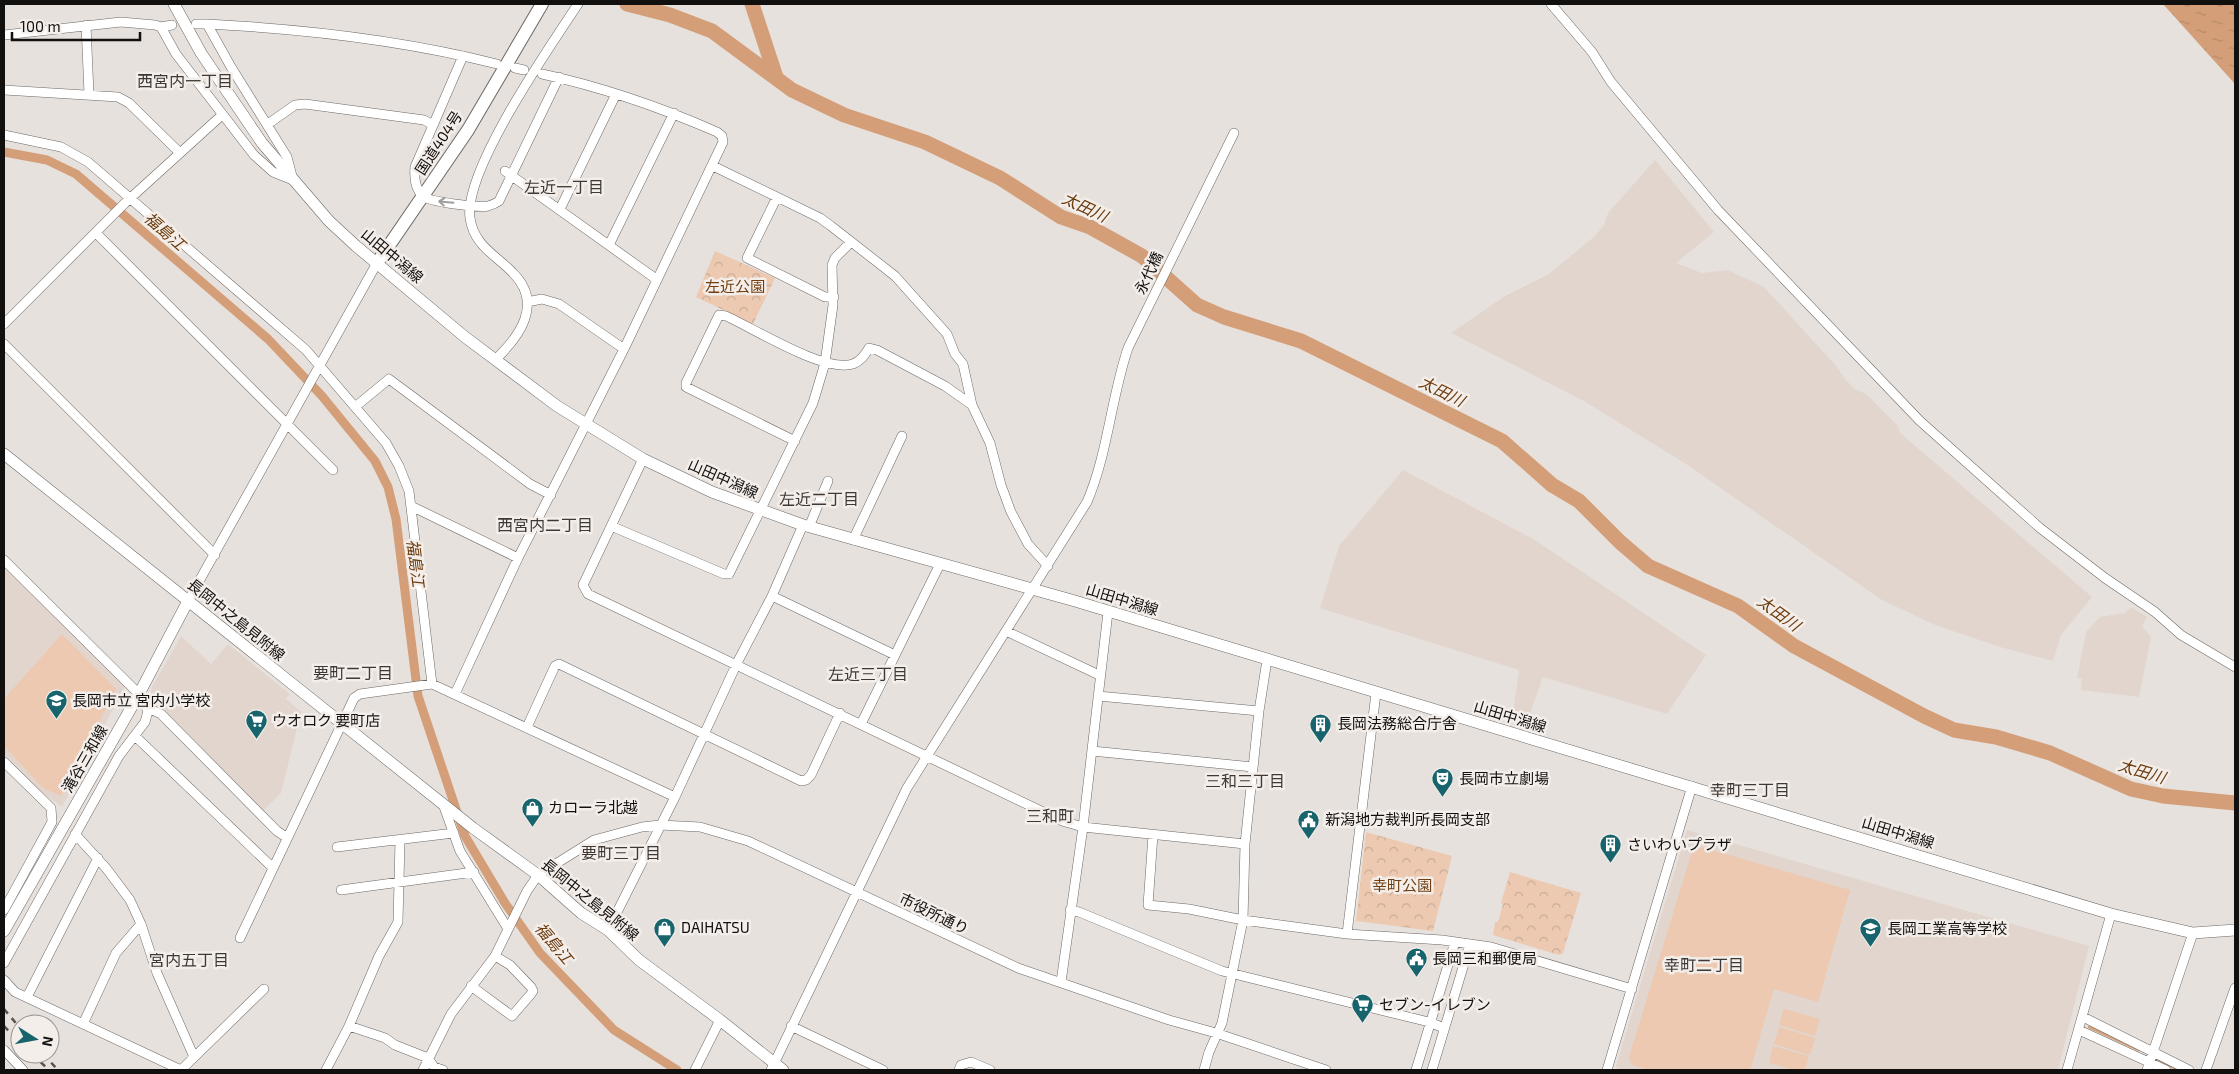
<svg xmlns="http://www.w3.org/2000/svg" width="2239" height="1074" font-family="'Exo 2','Noto Sans JP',sans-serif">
  <defs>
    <pattern id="park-crowns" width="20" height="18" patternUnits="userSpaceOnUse" patternTransform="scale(1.25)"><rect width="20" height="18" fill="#ecc9b0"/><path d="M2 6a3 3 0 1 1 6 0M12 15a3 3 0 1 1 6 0" fill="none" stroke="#c9ac96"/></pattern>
    <pattern id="water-ripples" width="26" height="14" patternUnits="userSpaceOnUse" patternTransform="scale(1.25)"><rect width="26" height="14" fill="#d49f78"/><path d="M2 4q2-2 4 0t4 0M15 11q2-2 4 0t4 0" fill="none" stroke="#b58867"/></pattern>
  </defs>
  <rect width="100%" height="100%" fill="#e7e1dd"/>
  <path fill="#e2d5cd" d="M1655,160L1714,232L1676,263L1702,273L1728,270L1764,287L1837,367L1844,378L1855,389L1866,394L1898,426L1900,433L2092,597L2061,635L2053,661L2000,647L1935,625L1882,600L1686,464L1584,401L1451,333L1505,296L1549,274L1595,236L1604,225L1608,213Z
    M1403,470L1535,540L1706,655L1667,714L1543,677L1525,727L1512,721L1519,670L1320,608L1339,546Z
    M4,565L125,686L62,807L41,792L4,754Z
    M2131,607L2147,617L2142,626L2151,637L2139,697L2081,690L2082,679L2077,678L2086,632L2100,617L2125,613Z
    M181,636L211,664L228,644L290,694L286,699L301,712L281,793L262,812L152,702L150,695L152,687Z
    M1687,830L2089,946L2058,1070H1618L1616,1066Z"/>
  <path fill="url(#park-crowns)" d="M715,251L775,278L753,324L696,297Z
    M1366,832L1452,856L1433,931L1356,921Z
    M1510,872L1581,893L1563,953L1559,955L1493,935L1495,922H1498L1503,904L1501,903Z"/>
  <path fill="#ecc9b0" d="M62,634L116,689L61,796L43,788L4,746V699Z
    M1694,845L1850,890L1818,1002L1774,989L1750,1070H1648L1632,1065L1629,1057Z
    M1784,1009L1820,1019L1815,1036L1779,1025Z
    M1779,1027L1815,1038L1810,1055L1774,1044Z
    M1773,1046L1809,1056L1805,1070H1795L1769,1063Z"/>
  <path fill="url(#water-ripples)" d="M2163,4H2235V84Z"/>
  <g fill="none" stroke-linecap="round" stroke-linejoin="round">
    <path stroke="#d49f78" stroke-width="2.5" d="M2089,1027L2139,1050
      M2155,1058L2178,1070"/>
    <path stroke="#d49f78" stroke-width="9" d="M4,152L47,160L76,174L268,339L322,396L375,461L388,487L396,519L418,696L465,836L505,903L540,953L614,1030L677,1070"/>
    <path stroke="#d49f78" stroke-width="15" d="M627,4L670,15L712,31L792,90L844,115L925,142L1000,178L1061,217L1090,227L1142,256L1197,305L1224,317L1301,341L1502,441L1552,485L1579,501L1620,542L1648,566L1738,606L1794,646L1924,716L1954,730L1996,737L2050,753L2131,789L2163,796L2235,803
      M752,4L776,77"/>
    <defs>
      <path id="minor" d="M1551,4L1592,52L1611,82L1718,210L1920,421L2040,528L2105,578L2155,612L2181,635L2235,667
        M207,24C305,29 403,40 497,64
        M86,25L89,94
        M161,27L172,25
        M4,35L121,22L155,25L161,27L176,54L254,155L273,172L293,180L287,157L231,67L207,24H196
        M463,56L415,167C414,178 415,189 423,196C429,202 479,208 488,206C492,205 495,204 499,201L559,77
        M515,68L524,70
        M4,90L118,97L129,103L179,152
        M268,124L295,105L305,104L424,120L433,125
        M4,135L61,147L88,162L306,350L386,443L399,466L409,491L432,684
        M713,166L820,218L831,226L895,276L947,334L955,354L963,364L972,405L990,443L1001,485L1011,512L1028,544L1048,566
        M505,171L656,279
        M777,197L747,258L825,297H834
        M560,209L616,94
        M96,233L333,470
        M609,245L674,113
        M527,302L542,299L559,304L624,349
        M4,324L125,203L222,115
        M4,344L215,555
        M495,360C519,337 544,304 513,273C496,255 474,246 470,218C463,171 551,45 578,4
        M355,407L389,379L530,484L551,495
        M795,441L686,387V383L719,315L726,316C755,329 824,373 853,364C861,361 865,355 869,348L877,350L945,386L972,405
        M643,459L583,585L588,594L1062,821L1083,827L1245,844
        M411,506L518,558
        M611,526L724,574H729L813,403L825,363L833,305L832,265L835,258L851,242
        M809,527L828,481
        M853,540L902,436
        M4,560L139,694L148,711L145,722L119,756L4,963
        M772,596L895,655
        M188,601L377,263
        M1006,631L1099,675
        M455,694L518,558L624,349L723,142L722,136L717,132C660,107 602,87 542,74
        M1098,696L1259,711
        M148,708L161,714L277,831L286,837
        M861,724L940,564
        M527,727L555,666L559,664L801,781L806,780L811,775L840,713
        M135,736L272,867
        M1092,751L1253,767
        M4,762L51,808L52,822L4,910
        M443,804L460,851L508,929
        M75,834L106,868L130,900L141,924L157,973L194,1057
        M1153,835L1148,905L1189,909L1243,920L1347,934L1442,940L1491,947L1632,989
        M337,847L454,833
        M341,890L474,872
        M1070,910L1079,912L1222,971L1429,1022L1444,1028
        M608,930L675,797L737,663L772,596L803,525
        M1347,934L1376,693
        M240,938L354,698L360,694L432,684L675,797
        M4,980L15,992L181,1070
        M1061,982L1083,827L1108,612
        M471,986L512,1016L531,994L533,991L531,987L510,965L495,956
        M27,997L98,858
        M2083,1017L2189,1070
        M83,1024L116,953L141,924
        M349,1026L385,1038L395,1045L428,1058L434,1067L443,1070
        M791,1026L883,1070
        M2079,1030L2166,1070
        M4,1050L23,1070
        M181,1070L264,989
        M326,1070L349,1026L379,956L398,922L400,840
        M423,1070L451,1014L495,956L527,891L538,875L594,840L642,827L660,825L700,827L748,841L1018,968L1169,1020L1216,1033L1326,1070
        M695,1070L720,1020
        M771,1070L907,788L1087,502C1108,453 1111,398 1128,348L1234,133
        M959,1070L961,1065L971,1062L990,1070
        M1204,1070L1209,1052L1222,1023L1243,920L1245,844L1259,711L1267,660
        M1416,1070L1455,942
        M1432,1070L1470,944
        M1607,1070L1692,786
        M2067,1070L2111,914
        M2147,1070L2193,933
        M2206,1070L2235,988"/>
      <path id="major" d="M174,4L201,53L262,143L329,221L356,246L465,337L557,406L643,459L712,492L803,525L1075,601L2111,914L2193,933L2235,930
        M4,454L473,828L538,875L581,913L608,930L639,960L720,1020L783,1070
        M4,931L139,694L188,601"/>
      <path id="highway" d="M377,263L468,130L542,4"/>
    </defs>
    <use href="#minor" stroke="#6c6864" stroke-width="10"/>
    <use href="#major" stroke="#6c6864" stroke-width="12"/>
    <use href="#highway" stroke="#6c6864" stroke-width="14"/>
    <use href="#minor" stroke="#fff" stroke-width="9"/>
    <use href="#major" stroke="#fff" stroke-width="11"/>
    <use href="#highway" stroke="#fff" stroke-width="12"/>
    <path stroke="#54514f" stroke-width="2.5" stroke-dasharray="6 6" stroke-linecap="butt" d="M4,1009L20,1028
      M4,1026L20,1043
      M32,1054L49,1070
      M43,1054L58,1070"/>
  </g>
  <defs><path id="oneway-shaft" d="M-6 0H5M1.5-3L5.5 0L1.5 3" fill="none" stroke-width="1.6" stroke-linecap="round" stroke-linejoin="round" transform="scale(1.25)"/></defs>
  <use stroke="#a09f9f" href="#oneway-shaft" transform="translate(446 202) rotate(-175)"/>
  <defs>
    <symbol id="school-pin" viewBox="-11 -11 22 30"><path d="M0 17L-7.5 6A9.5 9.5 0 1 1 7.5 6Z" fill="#17646d" stroke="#f4eeea"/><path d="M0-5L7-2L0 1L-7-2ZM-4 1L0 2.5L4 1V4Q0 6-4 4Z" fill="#fff"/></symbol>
    <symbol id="supermarket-pin" viewBox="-11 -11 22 30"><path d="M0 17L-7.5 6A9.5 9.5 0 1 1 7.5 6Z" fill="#17646d" stroke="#f4eeea"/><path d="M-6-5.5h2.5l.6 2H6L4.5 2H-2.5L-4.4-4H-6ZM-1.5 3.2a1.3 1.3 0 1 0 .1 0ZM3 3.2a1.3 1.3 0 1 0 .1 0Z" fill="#fff"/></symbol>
    <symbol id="building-pin" viewBox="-11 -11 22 30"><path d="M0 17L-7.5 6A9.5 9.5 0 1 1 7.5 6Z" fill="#17646d" stroke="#f4eeea"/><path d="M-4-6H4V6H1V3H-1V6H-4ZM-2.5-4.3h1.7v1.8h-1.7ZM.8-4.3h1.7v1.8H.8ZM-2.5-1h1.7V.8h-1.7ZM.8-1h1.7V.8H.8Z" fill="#fff"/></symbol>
    <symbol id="theatre-pin" viewBox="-11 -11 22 30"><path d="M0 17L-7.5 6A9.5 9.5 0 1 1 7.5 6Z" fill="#17646d" stroke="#f4eeea"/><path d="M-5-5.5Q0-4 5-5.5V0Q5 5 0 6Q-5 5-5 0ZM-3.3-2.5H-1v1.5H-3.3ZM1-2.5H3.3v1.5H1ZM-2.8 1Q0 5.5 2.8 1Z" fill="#fff"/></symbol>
    <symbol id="shop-pin" viewBox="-11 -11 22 30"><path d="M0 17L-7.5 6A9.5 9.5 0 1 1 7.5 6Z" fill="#17646d" stroke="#f4eeea"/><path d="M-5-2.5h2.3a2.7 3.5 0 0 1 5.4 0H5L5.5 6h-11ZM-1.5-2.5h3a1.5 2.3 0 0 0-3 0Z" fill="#fff"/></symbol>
    <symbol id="civic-pin" viewBox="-11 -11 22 30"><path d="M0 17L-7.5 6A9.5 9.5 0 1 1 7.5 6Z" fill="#17646d" stroke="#f4eeea"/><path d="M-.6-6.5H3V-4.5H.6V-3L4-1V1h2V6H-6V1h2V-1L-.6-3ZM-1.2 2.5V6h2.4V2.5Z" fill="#fff"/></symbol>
  </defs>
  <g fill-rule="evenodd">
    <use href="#school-pin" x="44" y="688" width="25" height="34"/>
    <use href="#supermarket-pin" x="244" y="708" width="25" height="34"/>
    <use href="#building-pin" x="1308" y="712" width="25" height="34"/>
    <use href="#theatre-pin" x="1430" y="766" width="25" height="34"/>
    <use href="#shop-pin" x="520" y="796" width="25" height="34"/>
    <use href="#civic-pin" x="1296" y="808" width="25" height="34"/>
    <use href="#building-pin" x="1598" y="832" width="25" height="34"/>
    <use href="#shop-pin" x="652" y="916" width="25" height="34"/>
    <use href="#school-pin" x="1858" y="916" width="25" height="34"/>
    <use href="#civic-pin" x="1404" y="946" width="25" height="34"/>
    <use href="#supermarket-pin" x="1350" y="992" width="25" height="34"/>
  </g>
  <g text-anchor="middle" stroke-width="5" stroke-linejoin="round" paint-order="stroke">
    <g font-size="15" fill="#12100f" stroke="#f4eeea">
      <text transform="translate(439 143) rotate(-57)" y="5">国道404号</text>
      <text transform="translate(392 256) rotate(40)" y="5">山田中潟線</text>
      <text transform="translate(1149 273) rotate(-64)" y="5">永代橋</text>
      <text transform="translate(723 479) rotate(24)" y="5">山田中潟線</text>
      <text transform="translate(1122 600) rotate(17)" y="5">山田中潟線</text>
      <text transform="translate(236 620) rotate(39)" y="5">長岡中之島見附線</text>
      <text transform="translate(1510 717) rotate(17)" y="5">山田中潟線</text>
      <text transform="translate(85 759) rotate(-60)" y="5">滝谷三和線</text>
      <text transform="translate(1898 833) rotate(17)" y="5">山田中潟線</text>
      <text transform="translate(590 900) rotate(39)" y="5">長岡中之島見附線</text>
      <text transform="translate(934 914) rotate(26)" y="5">市役所通り</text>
    </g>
    <g font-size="15" fill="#703e10" stroke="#f4eeea">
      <text x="735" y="292">左近公園</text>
      <text x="1402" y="891">幸町公園</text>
    </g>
    <g font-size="15" fill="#12100f" stroke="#f4eeea" text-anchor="start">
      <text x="72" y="706">長岡市立 宮内小学校</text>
      <text x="272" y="726">ウオロク 要町店</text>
      <text x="1337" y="729">長岡法務総合庁舎</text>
      <text x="1459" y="784">長岡市立劇場</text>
      <text x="548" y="813">カローラ北越</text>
      <text x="1325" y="825">新潟地方裁判所長岡支部</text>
      <text x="1627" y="850">さいわいプラザ</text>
      <text x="681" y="933">DAIHATSU</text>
      <text x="1887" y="934">長岡工業高等学校</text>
      <text x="1432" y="964">長岡三和郵便局</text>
      <text x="1379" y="1010">セブン-イレブン</text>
    </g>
    <g font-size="16" fill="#3d3936" stroke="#f4eeea">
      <text x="185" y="87">西宮内一丁目</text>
      <text x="564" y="193">左近一丁目</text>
      <text x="819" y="505">左近二丁目</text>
      <text x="545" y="531">西宮内二丁目</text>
      <text x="353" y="679">要町二丁目</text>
      <text x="868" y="680">左近三丁目</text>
      <text x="1245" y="787">三和三丁目</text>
      <text x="1750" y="796">幸町三丁目</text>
      <text x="1050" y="822">三和町</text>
      <text x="621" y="859">要町三丁目</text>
      <text x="189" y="966">宮内五丁目</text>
      <text x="1704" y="971">幸町二丁目</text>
    </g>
    <g font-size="16" font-style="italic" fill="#6c3b0c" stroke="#f4eeea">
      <text transform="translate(1085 207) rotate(25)" y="6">太田川</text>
      <text transform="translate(165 231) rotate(41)" y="6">福島江</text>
      <text transform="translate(1442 391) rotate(26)" y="6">太田川</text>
      <text transform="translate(416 563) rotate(83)" y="6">福島江</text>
      <text transform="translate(1779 613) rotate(36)" y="6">太田川</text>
      <text transform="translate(2142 771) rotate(17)" y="6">太田川</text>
      <text transform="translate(554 943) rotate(50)" y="6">福島江</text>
    </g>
  </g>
  <rect width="2239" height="1074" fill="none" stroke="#12100f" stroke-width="10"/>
  <g transform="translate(35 1039) rotate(101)"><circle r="24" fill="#f4eeea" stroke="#9a9592"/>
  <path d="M0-4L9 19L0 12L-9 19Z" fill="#17646d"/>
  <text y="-8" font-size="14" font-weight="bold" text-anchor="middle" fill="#12100f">N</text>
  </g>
  <path d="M12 32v8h128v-8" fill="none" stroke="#12100f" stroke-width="2.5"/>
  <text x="20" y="32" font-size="15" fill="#12100f" stroke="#f4eeea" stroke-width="4" paint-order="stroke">100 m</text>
</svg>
